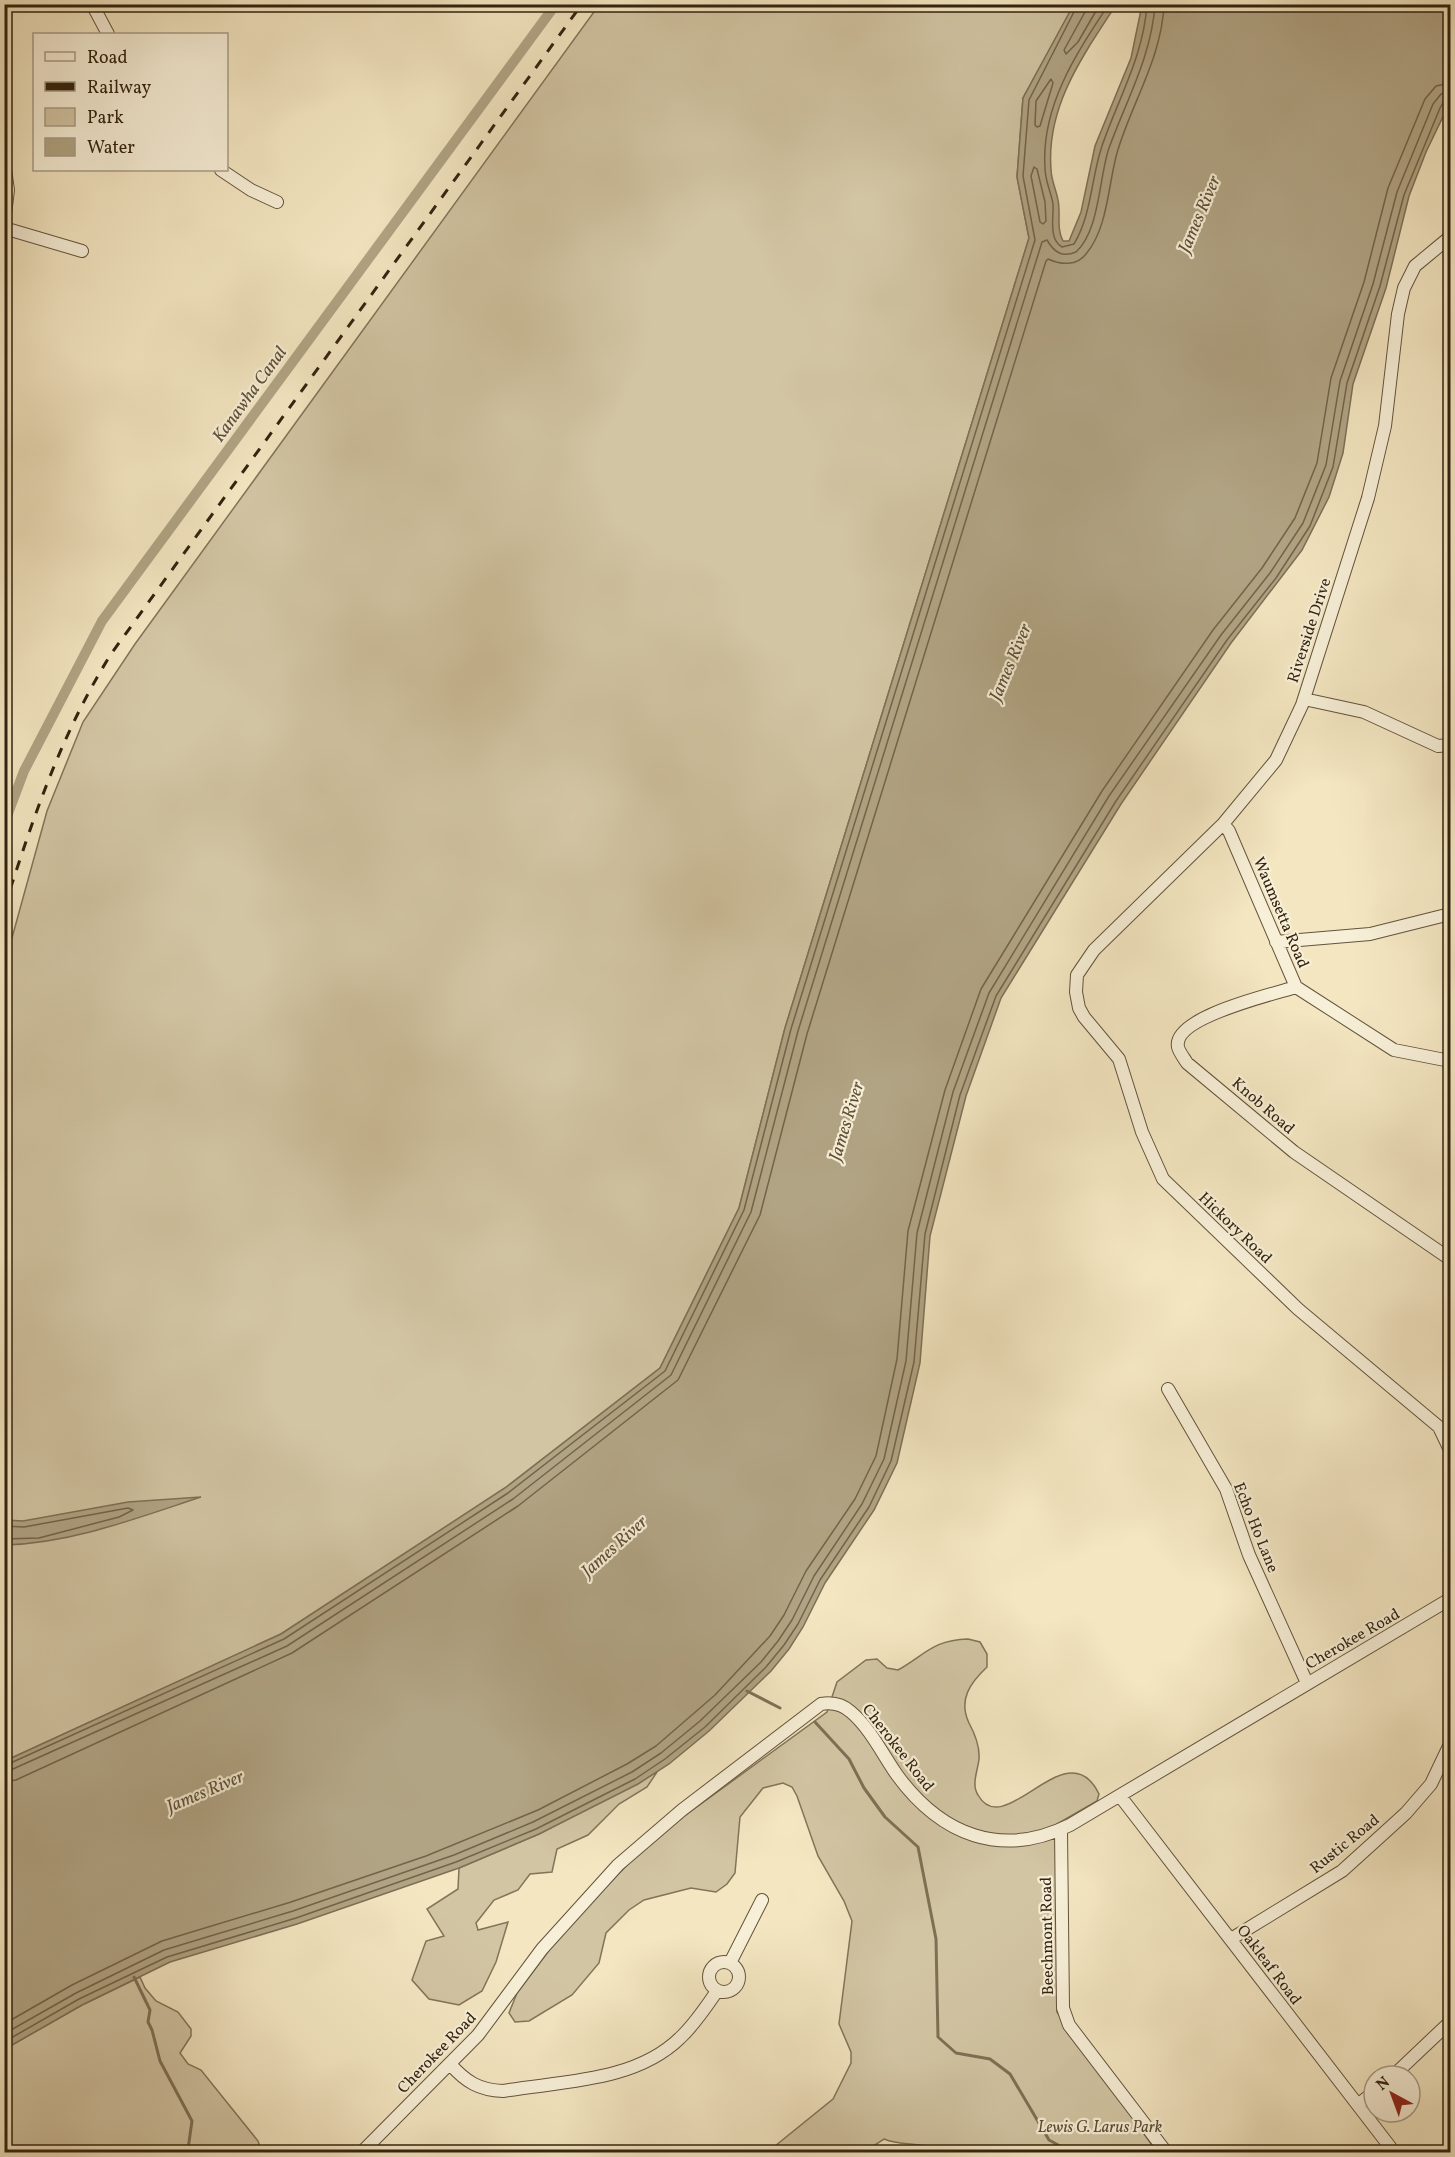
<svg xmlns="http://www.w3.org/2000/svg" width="1455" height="2157" font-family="Vollkorn,serif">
  <rect width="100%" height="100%" fill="#f3e6c1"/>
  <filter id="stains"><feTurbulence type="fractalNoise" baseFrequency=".00333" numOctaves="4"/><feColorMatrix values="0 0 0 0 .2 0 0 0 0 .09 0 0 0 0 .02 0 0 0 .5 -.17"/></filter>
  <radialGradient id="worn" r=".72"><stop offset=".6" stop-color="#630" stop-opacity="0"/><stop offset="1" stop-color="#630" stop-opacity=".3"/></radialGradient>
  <path fill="#d2c5a3" stroke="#827459" stroke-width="1.5" d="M599,5H1074L1023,98L1017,177L1029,238L785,1028L739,1208L660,1368L505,1488L281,1634L5,1761V963L47,811L83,722L135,644Z
    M968,1639L980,1642L987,1654V1667C970,1683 958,1700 969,1723C975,1734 980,1746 979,1759C978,1770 971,1784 978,1795C1005,1843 1067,1728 1099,1794L1097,1801L1057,1824V2012L1157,2152H939C925,2141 903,2147 884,2139L864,2152H693L770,2150L833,2099L851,2063V2052L839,2024L852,1921L844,1901L818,1856L797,1796L792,1787L783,1783L763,1788L740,1817L735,1873L727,1884L716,1892L691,1888L644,1900L629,1910L606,1933L599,1963L572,1995L529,2021L515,2022L509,2013L517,1993L553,1945L596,1897L635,1857L683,1817L827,1712L837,1682L866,1660L877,1659L887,1668L898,1670C926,1654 933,1640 968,1639Z
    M657,1772L647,1787L619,1804L588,1835L557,1849L552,1872L530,1874L518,1890L494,1900L476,1923L478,1930L508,1922L496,1962L482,1991L459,2005L429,1999L412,1980L426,1941L444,1936L427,1909L458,1889L459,1868L539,1834Z
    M140,1977L145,1988L156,2001L178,2012L191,2029V2036L180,2053L188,2064L201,2070L258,2141L262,2152H5V2049L82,2005Z"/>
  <path fill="#b1a484" stroke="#7e7055" stroke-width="1.5" d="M1074,4L1116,5C1084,54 1046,106 1051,169C1051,180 1056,189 1058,200C1061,214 1056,228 1063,241H1069L1081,212L1095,146L1131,58L1142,5H1450V102L1426,152L1409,196L1386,288L1353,384L1343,453L1329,497L1302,550L1231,643L1121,804L1001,998L966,1096L930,1236L920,1363L897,1463L874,1510L825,1583L803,1627L789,1649L771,1671L709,1731L669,1764L638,1784L539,1834L459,1868L297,1924L170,1962L82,2005L5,2049V1761L281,1634L505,1488L660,1368L739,1208L785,1028L1029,238L1017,177L1023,98Z
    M201,1497C137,1518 72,1543 5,1545V1520L23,1521L128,1502Z"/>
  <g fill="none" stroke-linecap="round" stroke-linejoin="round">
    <path stroke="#72644a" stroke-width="1.5" d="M1086,4L1085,12L1064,50L1066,54L1078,42L1100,4
      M1109,4C1076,54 1041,106 1045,168C1045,181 1051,192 1053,204C1054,217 1048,239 1062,247L1074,244C1092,214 1091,178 1102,146C1118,99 1144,55 1147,4
      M1051,79L1053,83L1040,126L1037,127L1035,125L1036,101Z
      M1034,167L1037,169L1045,202L1046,221L1043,224L1040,222L1031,176Z
      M4,1526L24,1527L128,1508L133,1510L119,1517L39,1538L4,1539
      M4,1766L284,1639L508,1493L665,1371L744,1210L791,1029L1035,240L1023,176L1029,100L1078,4
      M4,1773L287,1646L513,1499L671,1375L751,1212L798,1031L1042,242L1047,240C1054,252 1062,258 1076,252C1100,230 1099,177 1109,148C1126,101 1152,55 1155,4
      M4,1782L16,1780L292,1653L518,1506L678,1380L760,1215L807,1034L1046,261L1048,259C1061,265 1077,266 1086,254C1108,228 1108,185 1117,153C1131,104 1162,58 1164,4
      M4,2024L72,1985L162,1941L291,1902L426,1856L538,1810L627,1764L656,1746L715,1695L770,1636L784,1615L806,1571L855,1499L876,1456L897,1359L908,1231L945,1090L981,989L1102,791L1213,630L1262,568L1295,518L1317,463L1331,378L1364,282L1388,188L1425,99L1436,86L1450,83
      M4,2034L76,1993L164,1950L293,1911L454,1855L533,1822L632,1772L661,1753L700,1721L761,1662L778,1641L792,1620L814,1576L862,1504L884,1459L906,1361L917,1233L953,1092L989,993L1109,796L1221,635L1270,573L1303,523L1326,465L1340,381L1373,284L1397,192L1433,104L1441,94L1450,92
      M4,2042L79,1999L167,1957L296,1918L456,1862L536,1829L635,1779L665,1759L705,1727L766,1667L784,1645L798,1624L820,1580L869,1507L891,1461L914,1362L925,1234L960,1095L996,996L1116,801L1227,640L1276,578L1310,526L1333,467L1347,383L1380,286L1404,195L1440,108L1444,101L1450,99"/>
    <path stroke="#7e7055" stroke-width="3" d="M747,1691L780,1708
      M815,1722L849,1759L864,1788L885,1817L918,1847L936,1939L938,2037L956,2053L990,2059L1010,2074L1049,2140L1071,2152
      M134,1977L150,2010L148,2022L152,2030L160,2061L192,2121L188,2149L190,2152"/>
    <path stroke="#b1a484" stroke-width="10" d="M4,824L24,771L102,621L556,4"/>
    <defs>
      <path id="minor" d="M92,4L108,34
        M4,163L8,190L4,222
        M221,170L251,190L277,202
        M4,228L82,251
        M1450,237L1415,266L1404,288L1398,314L1385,426L1368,498L1302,705L1276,760L1223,824L1094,950L1077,975L1076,992L1079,1008L1084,1017L1119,1059L1142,1132L1163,1179L1298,1309L1439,1427L1450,1450
        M1304,699L1364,712L1438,746L1450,745
        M1223,824L1229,831L1296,987L1394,1050L1450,1061
        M1276,942L1370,934L1450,914
        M1296,987C1274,994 1172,1017 1178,1047C1179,1052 1184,1058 1187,1063L1294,1152L1450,1259
        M1168,1389L1226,1489L1249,1555L1307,1683
        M1120,1796L1394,2152
        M1061,1830L1063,2008L1069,2025L1166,2152
        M1231,1939L1342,1871L1373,1843L1406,1813L1431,1784L1450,1744
        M709 1977a15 15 0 1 1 30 0a15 15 0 1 1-30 0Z
        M730,1963L762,1900
        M450,2064C466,2082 479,2090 503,2091C562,2081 635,2082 680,2038C695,2024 706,2007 717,1991
        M1393,2076L1450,2022
        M1358,2105L1374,2092
        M362,2152L478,2035L542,1949L618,1865L682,1810L821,1704C832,1702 842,1704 851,1712C870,1728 883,1755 897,1775C941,1835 1001,1859 1070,1825L1450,1599"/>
    </defs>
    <use href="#minor" stroke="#62543c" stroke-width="14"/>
    <use href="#minor" stroke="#f7efd7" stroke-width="12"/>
    <path stroke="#32230f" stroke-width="3" stroke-dasharray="10 10" stroke-linecap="butt" d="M4,908C34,816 60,736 111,654L582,4"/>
  </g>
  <g text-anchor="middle" stroke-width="4.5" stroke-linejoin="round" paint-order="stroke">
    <g font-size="16" fill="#32230f" stroke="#f7efd7">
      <text transform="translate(1308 630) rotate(-72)" y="6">Riverside Drive</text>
      <text transform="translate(1282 912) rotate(67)" y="6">Waumsetta Road</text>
      <text transform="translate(1264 1105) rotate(41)" y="6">Knob Road</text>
      <text transform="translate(1236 1227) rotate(44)" y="6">Hickory Road</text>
      <text transform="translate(1257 1527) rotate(68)" y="6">Echo Ho Lane</text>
      <text transform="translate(1352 1638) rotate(-30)" y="6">Cherokee Road</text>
      <text transform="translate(899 1747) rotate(52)" y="6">Cherokee Road</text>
      <text transform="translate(1344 1843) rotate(-39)" y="6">Rustic Road</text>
      <text transform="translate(1046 1936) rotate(-91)" y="6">Beechmont Road</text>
      <text transform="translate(1270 1964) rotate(53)" y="6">Oakleaf Road</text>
      <text transform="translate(436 2052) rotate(-46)" y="6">Cherokee Road</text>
    </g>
    <g font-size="16" font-style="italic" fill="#5a4c34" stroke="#f7efd7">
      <text x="1100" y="2132">Lewis G. Larus Park</text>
    </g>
    <g font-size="18" font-style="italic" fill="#5e5038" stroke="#f7efd7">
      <text transform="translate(1199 214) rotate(-67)" y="6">James River</text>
      <text transform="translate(249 394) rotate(-54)" y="6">Kanawha Canal</text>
      <text transform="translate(1010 662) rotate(-67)" y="6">James River</text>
      <text transform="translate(846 1121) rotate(-73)" y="6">James River</text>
      <text transform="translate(614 1546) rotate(-42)" y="6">James River</text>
      <text transform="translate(205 1791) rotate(-23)" y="6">James River</text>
    </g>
  </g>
  <rect width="1455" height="2157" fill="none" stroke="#f3e6c1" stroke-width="24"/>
  <rect x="6" y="6" width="1443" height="2145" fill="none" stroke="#32230f" stroke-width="3"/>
  <rect x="12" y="12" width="1431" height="2133" fill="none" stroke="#32230f" stroke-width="1.5"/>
  <rect x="33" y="33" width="195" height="138" fill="#f7efd7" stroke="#a89d87" stroke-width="1.5"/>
  <rect x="45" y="52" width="30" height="9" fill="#f7efd7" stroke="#a89d87" stroke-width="1.5"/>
  <text x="87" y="63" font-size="18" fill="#32230f">Road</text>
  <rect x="45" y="82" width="30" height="9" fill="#32230f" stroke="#a89d87" stroke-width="1.5"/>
  <text x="87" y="93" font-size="18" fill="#32230f">Railway</text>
  <rect x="45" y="108" width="30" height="18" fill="#d2c5a3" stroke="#a89d87" stroke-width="1.5"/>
  <text x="87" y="123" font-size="18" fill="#32230f">Park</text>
  <rect x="45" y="138" width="30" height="18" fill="#b1a484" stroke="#a89d87" stroke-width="1.5"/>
  <text x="87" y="153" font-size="18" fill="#32230f">Water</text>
  <g transform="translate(1392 2094) rotate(319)"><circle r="28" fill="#f7efd7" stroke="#a89d87" stroke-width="1.5"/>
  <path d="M0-4.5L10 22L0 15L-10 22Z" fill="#8f2418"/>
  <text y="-9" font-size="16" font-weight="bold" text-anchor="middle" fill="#32230f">N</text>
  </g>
  <rect width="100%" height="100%" filter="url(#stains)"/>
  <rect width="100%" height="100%" fill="url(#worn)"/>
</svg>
